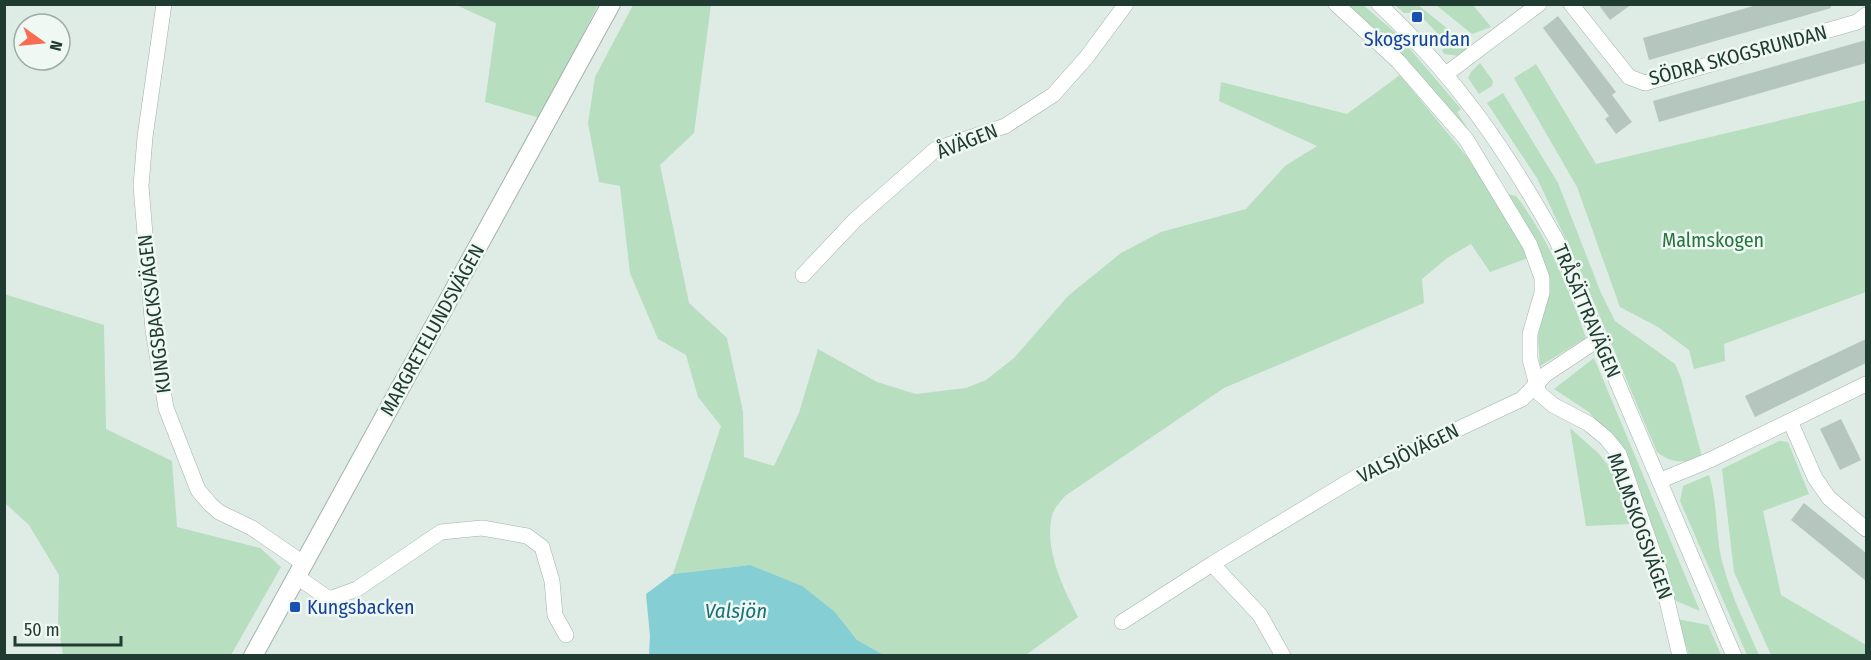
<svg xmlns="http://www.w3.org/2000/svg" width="1871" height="660" font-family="'Fira Sans Condensed',sans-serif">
  <rect width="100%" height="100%" fill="#dfebe5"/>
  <path fill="#b7debe" d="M456,5H598L540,118L485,102L496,23Z
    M633,5H711L694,133L660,165L689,303L727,338L743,412L744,457L774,466L799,413L818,349L877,382L916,394L966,388L986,380L1014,358L1068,296L1121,253L1161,232L1246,209L1285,166L1317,146L1219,101L1221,82L1347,114L1400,75L1468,158L1522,240L1528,258L1490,272L1471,244L1447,258L1422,279L1424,303L1224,388L1065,496C1061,501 1053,509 1052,516C1044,549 1063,588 1078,617L1026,655H884L857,640L835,612L750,565L673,574L721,426L698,397L686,355L658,339L630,273L620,186L599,182L588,123L595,77Z
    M1343,5H1363L1398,35L1461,109L1457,112L1499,178H1494Z
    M1395,5H1418L1448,29L1440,36L1418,13H1404Z
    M1436,5H1473L1491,27L1472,34Z
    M1454,38H1458L1469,51L1461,56L1444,54L1442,50Z
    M1480,63L1493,81L1492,86L1479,94L1468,78L1471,72Z
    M1536,64L1596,164L1866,100V292L1724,344L1725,361L1694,369L1689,350L1658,327L1620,307L1577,187L1514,78Z
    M1503,93L1558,183L1601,293L1615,321L1675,364L1681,378L1702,457C1685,463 1672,464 1657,452L1581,272L1537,178L1487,103Z
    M1508,194L1516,196C1549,239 1568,287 1586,338L1540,366L1538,338L1548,287Z
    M4,294L104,325L106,429L172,461L177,527L260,548L281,567L231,655H63L58,625L59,575L29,525L5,503Z
    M1594,358L1700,611L1674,600L1621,453L1589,412L1554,389Z
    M1570,428L1598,453L1612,470L1631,524L1586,526Z
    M1779,441L1788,442L1809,494L1763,511L1781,595L1866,645V655H1771L1734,572L1722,469Z
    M1709,475C1718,503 1715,533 1722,561C1730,594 1746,625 1759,655H1747L1680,501L1683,486Z
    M1677,619L1708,625L1721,655H1689Z"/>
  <path fill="#85ced3" d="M750,565L802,586L835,612L857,640L884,655H649L650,636L646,594L673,574Z"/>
  <path fill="#b5c6be" d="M1598,4H1632L1610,20Z
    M1760,4H1830L1831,8L1649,60L1643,38Z
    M1558,16L1616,92L1612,95L1632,122L1616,134L1605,119L1609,116L1543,28Z
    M1866,40V63L1659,122L1653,101Z
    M1866,339V363L1755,417L1745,396Z
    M1841,419L1861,460L1840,470L1820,429Z
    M1804,503L1866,553V581L1791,520Z"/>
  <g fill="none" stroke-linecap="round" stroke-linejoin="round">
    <defs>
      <path id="minor" d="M164,4L145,137L141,186L153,330L166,408L198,490L210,504L219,512L252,528L303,563
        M1336,4L1398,61L1466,139L1530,245L1542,278V293L1530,334V359L1539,393L1553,405L1589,424L1606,438L1619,454L1661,575L1680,656
        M1379,4C1457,78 1505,148 1557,241L1734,656
        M1571,4L1629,77L1645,83L1857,22L1866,15
        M1446,74L1539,4
        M803,275L855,220L936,149L1005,126L1053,95L1086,58L1126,4
        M1790,421L1815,478L1829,498L1866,529
        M1659,481L1710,460L1866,384
        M1212,564L1260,615L1283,656
        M296,576L329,599L357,589L441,532L482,528L527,536L542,547L552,581L555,615L566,635
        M1122,622L1212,564L1358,476L1522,399L1546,374L1599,339"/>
      <path id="tertiary" d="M253,656L611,4"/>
    </defs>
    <use href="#minor" stroke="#a2b3ac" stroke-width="16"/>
    <use href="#tertiary" stroke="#a2b3ac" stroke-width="20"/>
    <use href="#minor" stroke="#fff" stroke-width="15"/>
    <use href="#tertiary" stroke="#fff" stroke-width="18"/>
  </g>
  <g fill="#1a4fb4" stroke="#f0f8f3" stroke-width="2">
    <rect x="1411" y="11" width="12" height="12" rx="3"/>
    <rect x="289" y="601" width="12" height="12" rx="3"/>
  </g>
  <g text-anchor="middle" stroke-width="5" stroke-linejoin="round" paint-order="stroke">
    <g font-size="20" fill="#164399" stroke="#f0f8f3">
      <text x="1417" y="46">Skogsrundan</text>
      <text x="307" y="614" text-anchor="start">Kungsbacken</text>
    </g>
    <g font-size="20" fill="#203c32" stroke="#f0f8f3">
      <text transform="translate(1738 55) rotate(-15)" y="7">SÖDRA SKOGSRUNDAN</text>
      <text transform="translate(967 141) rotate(-21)" y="7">ÅVÄGEN</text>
      <text transform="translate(1587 311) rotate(67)" y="7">TRÅSÄTTRAVÄGEN</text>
      <text transform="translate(154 314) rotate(-97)" y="7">KUNGSBACKSVÄGEN</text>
      <text transform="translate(432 330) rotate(-61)" y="7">MARGRETELUNDSVÄGEN</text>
      <text transform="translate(1408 453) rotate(-26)" y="7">VALSJÖVÄGEN</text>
      <text transform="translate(1640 526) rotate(70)" y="7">MALMSKOGSVÄGEN</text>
    </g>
    <g font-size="20" fill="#28743f" stroke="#f0f8f3">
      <text x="1713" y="247">Malmskogen</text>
    </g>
    <g font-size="21" font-style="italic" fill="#18727a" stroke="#f0f8f3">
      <text x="736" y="618">Valsjön</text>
    </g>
  </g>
  <rect width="1871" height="660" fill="none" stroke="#203c32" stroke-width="12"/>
  <g transform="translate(42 42) rotate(105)"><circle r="28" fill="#f0f8f3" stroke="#9dada6" stroke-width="1.5"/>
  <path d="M0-4.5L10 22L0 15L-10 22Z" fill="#f76c51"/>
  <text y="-9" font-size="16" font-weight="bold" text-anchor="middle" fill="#203c32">N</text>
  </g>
  <path d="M15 636v9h106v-9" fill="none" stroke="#203c32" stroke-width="3"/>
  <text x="24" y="636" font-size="18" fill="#203c32" stroke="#f0f8f3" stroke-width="4.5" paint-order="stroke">50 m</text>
</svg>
